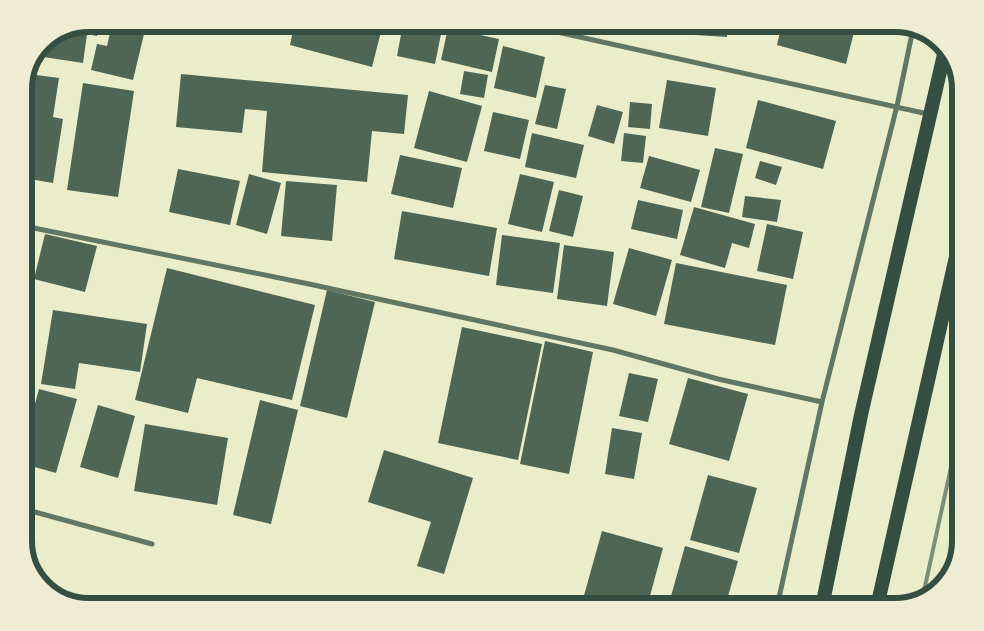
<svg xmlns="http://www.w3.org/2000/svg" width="984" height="631" font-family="Signika,sans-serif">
  <rect width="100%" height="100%" fill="#e9edc9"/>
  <path fill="#4f6655" d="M89,24H100L97,36L87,34L83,63L37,56L43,43Z
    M112,24H122L145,30L133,80L91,70L97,44L107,46Z
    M156,24H201L199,34Z
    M278,24H383L372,67L290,45L293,31L277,27Z
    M403,24H443L435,64L397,56Z
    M679,24H728L727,37L679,34Z
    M782,24H856L846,64L777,45Z
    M448,28L499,39L492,72L441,60Z
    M503,46L545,57L536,98L494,88Z
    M464,71L488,75L484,98L460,94Z
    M29,74L59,78L53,117L63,119L53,183L24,178V85Z
    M181,74L408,95L404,134L372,131L367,182L262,172L267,111L245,109L242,133L176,127Z
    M667,80L716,88L708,136L659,128Z
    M83,83L134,91L118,197L67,190Z
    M545,85L566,89L557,129L535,124Z
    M429,91L482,106L467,162L414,148Z
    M758,100L836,121L823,169L746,148Z
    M630,102L652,104L650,129L628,127Z
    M597,105L623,112L614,144L588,136Z
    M493,112L529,120L520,159L484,151Z
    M532,133L584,145L576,178L525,167Z
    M624,133L646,136L643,163L621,161Z
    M715,148L743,154L729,213L701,207Z
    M400,155L462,168L453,208L391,194Z
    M649,156L700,170L691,202L640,188Z
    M760,161L782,167L776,185L755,178Z
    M178,169L240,181L230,225L169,212Z
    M249,174L281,183L267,234L236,225Z
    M520,174L554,182L542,232L508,224Z
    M286,181L337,185L332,241L281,236Z
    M559,190L583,196L573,237L549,231Z
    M745,196L781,200L777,222L742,217Z
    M638,200L683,210L677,239L631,229Z
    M694,207L755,224L749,248L732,243L725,268L680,255Z
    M402,211L497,228L489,276L394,259Z
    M767,224L803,232L793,279L757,271Z
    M24,234L34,237L25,277H24Z
    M45,234L97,246L85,292L34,279Z
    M502,235L560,243L553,293L496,285Z
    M564,245L614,252L607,306L557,299Z
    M629,248L672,260L656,316L613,304Z
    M676,263L787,285L775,345L664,324Z
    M167,268L315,305L292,400L197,378L188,413L135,400Z
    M327,290L375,302L347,418L300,406Z
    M24,309L30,311L24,326Z
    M53,310L147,324L140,372L79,363L75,389L41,384Z
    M462,327L542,344L518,460L438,443Z
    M545,341L593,352L569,474L520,464Z
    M629,373L658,379L648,422L619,416Z
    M688,378L748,394L729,461L669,444Z
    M39,389L77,399L56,473L24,464V444Z
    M260,400L298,410L271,524L233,515Z
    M98,405L135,416L118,478L80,467Z
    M145,424L228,438L217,505L134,491Z
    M612,428L642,433L634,479L605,474Z
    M384,450L473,478L444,574L417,566L431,522L368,502Z
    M708,475L757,488L739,553L690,540Z
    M602,531L663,548L647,607H612L583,599Z
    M685,546L738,561L725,607H668Z"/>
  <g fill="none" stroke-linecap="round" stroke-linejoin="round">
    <path stroke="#617663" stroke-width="5" d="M521,24L928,114
      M24,226L309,284L613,350L718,379L822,402
      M24,509L152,544
      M777,607L822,402L897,106L913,29"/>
    <path stroke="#344e41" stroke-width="14" d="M822,607L861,415L945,50
      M877,607L960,239"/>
    <path stroke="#7c8e77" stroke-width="4" d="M922,600L960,426"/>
  </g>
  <path d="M0 0H984V631H0ZM89 32H895A57 57 0 0 1 952 89V541A57 57 0 0 1 895 598H89A57 57 0 0 1 32 541V89A57 57 0 0 1 89 32Z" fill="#eeecd3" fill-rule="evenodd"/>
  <path fill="none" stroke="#344e41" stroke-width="6" d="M89 32H895A57 57 0 0 1 952 89V541A57 57 0 0 1 895 598H89A57 57 0 0 1 32 541V89A57 57 0 0 1 89 32Z"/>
</svg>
